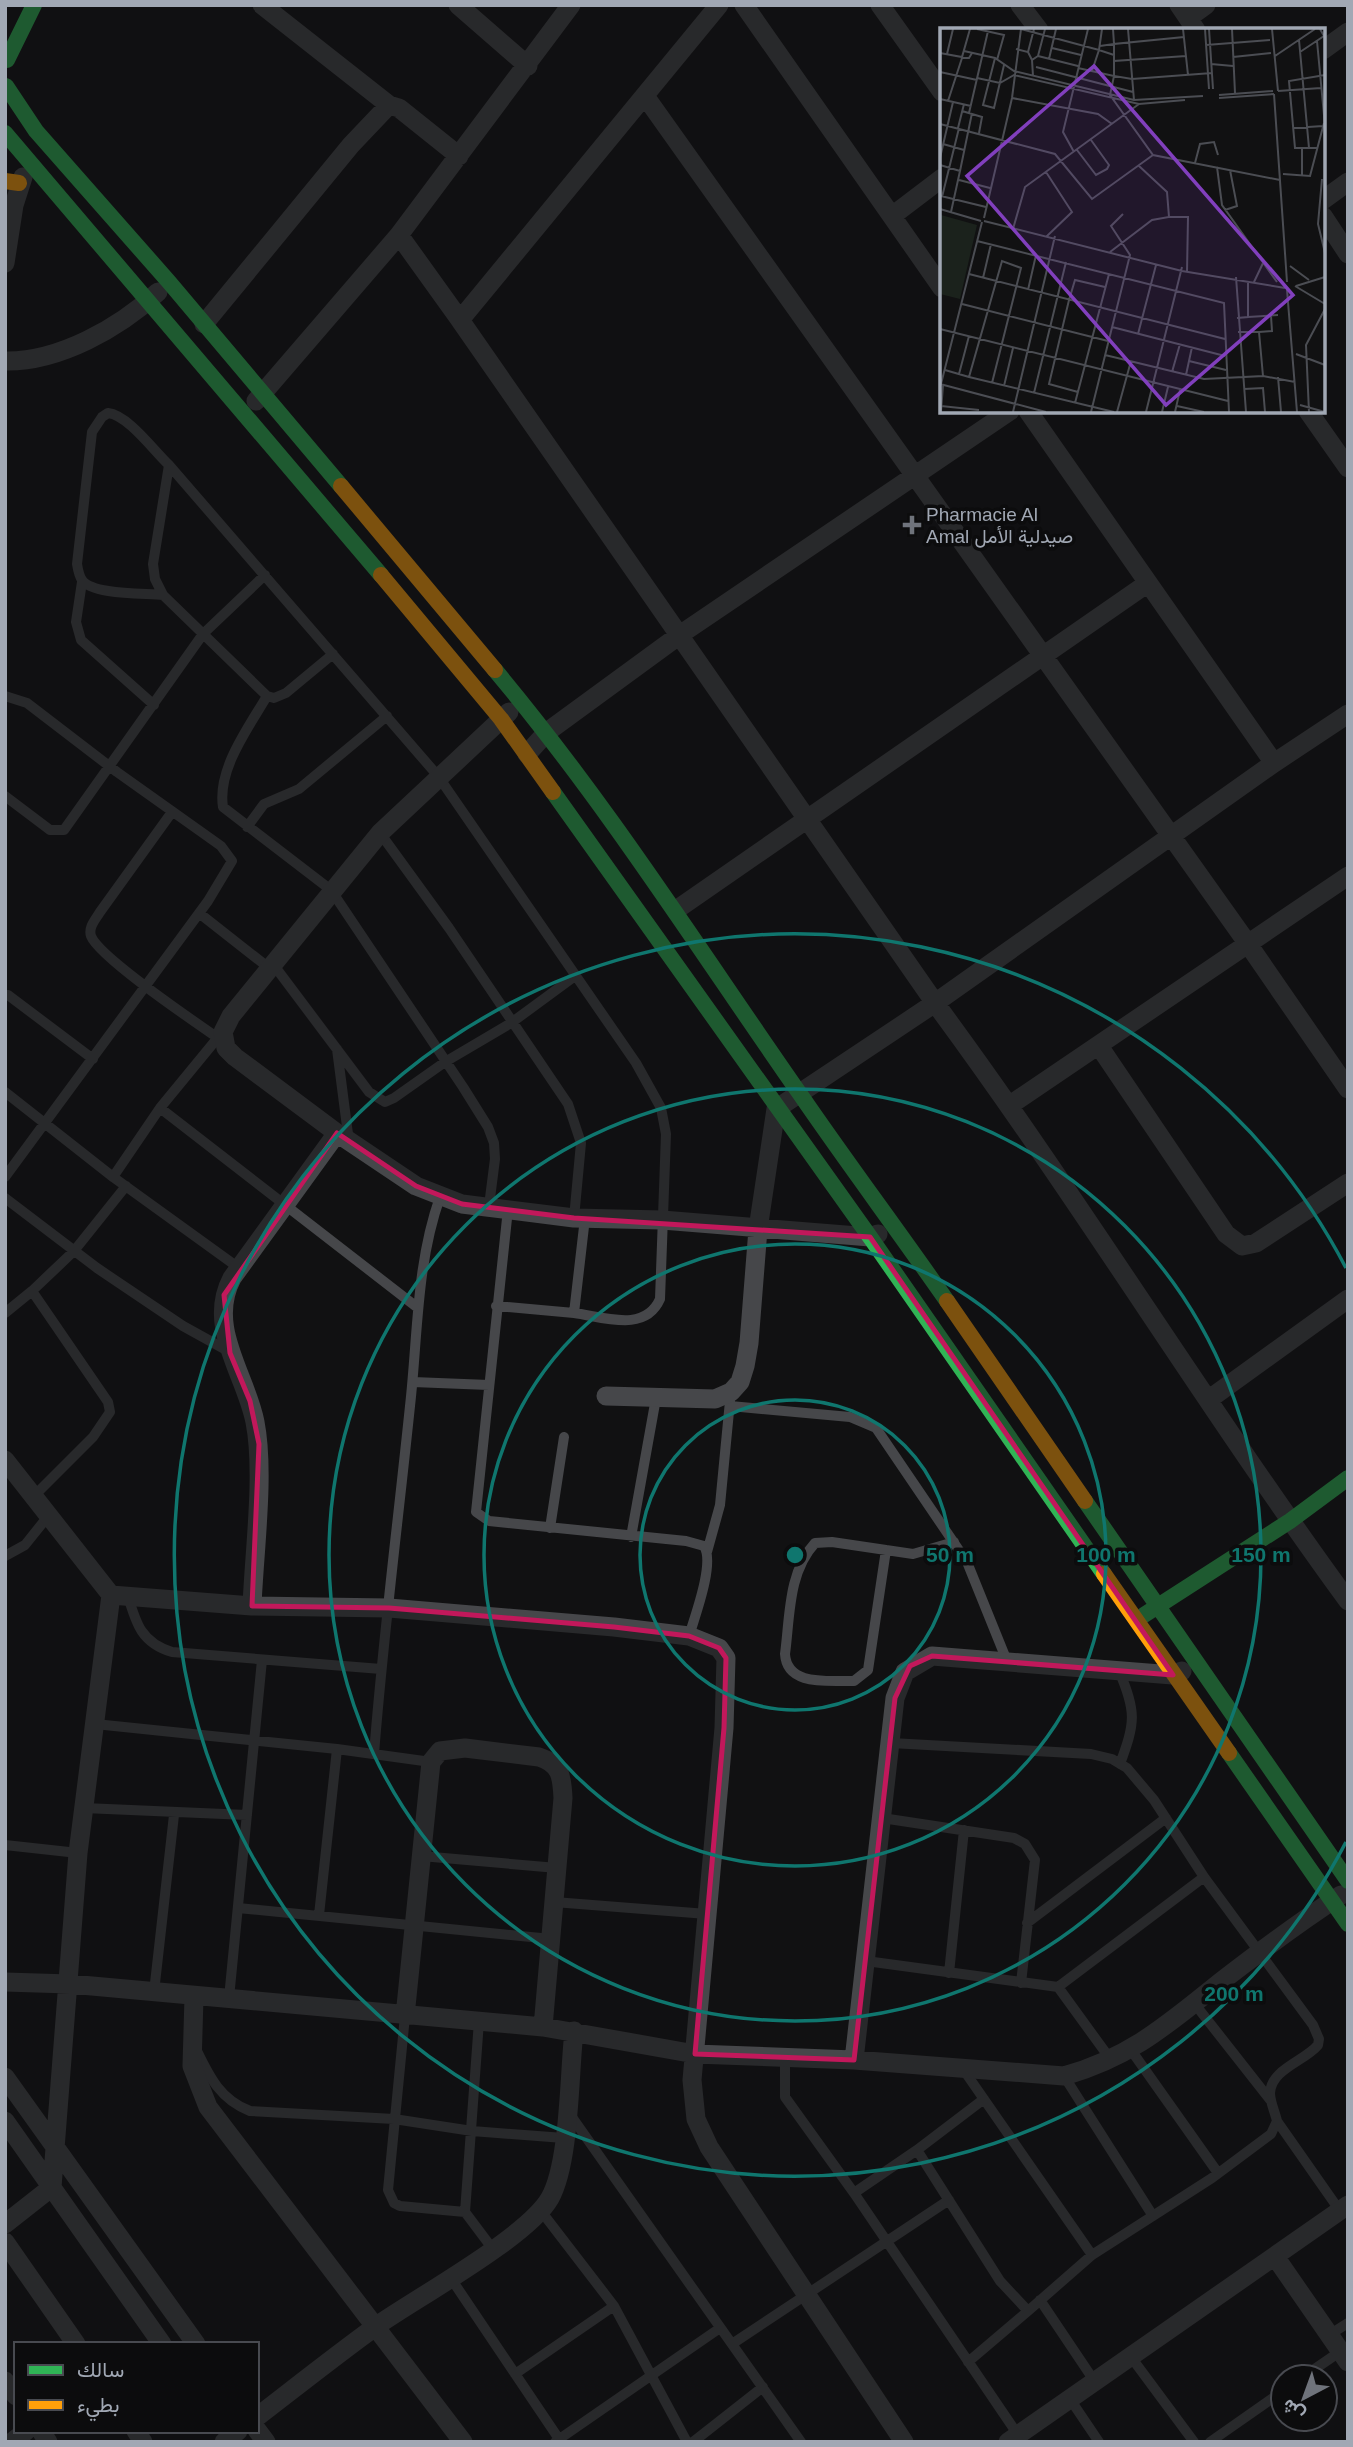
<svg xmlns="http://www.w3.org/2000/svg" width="1353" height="2447" font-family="Arial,Vazirmatn,sans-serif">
  <rect width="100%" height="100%" fill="#111112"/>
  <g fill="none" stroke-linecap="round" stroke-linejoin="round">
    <path stroke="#46474a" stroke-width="10" d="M169,465L153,564L155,579L163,595L267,696L274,698L286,693L333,654
      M82,582L76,622L81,640L154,705
      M163,595C145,593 92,595 82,580C79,576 78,570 77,564L92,432L102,417L108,413C128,415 154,451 169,465L438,776L636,1063L661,1108L666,1134L660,1299C645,1333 604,1317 574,1313
      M5,696L27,703L117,772L221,846L232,861L208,901L5,1177
      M267,696C249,727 217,769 223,807L331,890L463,1087L488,1127L494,1143L495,1159L489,1206
      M5,796L50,830H64L203,634L265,575
      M172,812L100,912C96,919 88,927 91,936C99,957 195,1022 218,1038
      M247,827L264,804L299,789L387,716
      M380,833L449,928L568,1104L581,1143L574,1218
      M199,913L269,968
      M273,964L369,1092L385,1102L394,1098L445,1062L511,1023L575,976
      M8,995L93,1059
      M337,1049L349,1142
      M5,1092L113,1177L239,1268
      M160,1108L418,1308
      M113,1177L160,1108L220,1035
      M5,1198L97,1268L183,1326L230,1352
      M508,1209L476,1512L489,1521L686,1541L704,1546C715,1563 695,1616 689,1636
      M496,1306L574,1313L585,1218
      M5,1313L32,1291
      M413,1382L489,1385
      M730,1406L850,1417L876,1428L967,1562L1007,1661
      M34,1496L93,1437L110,1412L108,1402L32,1291L74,1251L126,1186
      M550,1528L564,1437
      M631,1537L656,1398
      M886,1550L868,1670L854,1681C829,1680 787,1687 785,1654C790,1617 788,1572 815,1543L832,1542L913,1554L954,1542
      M707,1552L720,1505L730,1401
      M5,1556L25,1545L49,1515
      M128,1596C136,1624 142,1643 172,1652L381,1669
      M1119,1671C1137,1712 1135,1723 1120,1764
      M95,1724L337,1749L431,1762
      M374,1754C383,1638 398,1522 410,1406C418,1335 416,1265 440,1197
      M84,1808L247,1815
      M882,1818L1014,1838L1025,1844L1035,1860L1021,1983
      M5,1845L78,1853
      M421,1856L557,1868
      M554,1902L707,1914
      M238,1908L551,1939
      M319,1915L337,1749
      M1027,1923L1166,1818
      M866,1961L1058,1987L1204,1877
      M949,1973L964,1830
      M1058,1987L1111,2060
      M154,1992L174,1815
      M229,1998L262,1660
      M1194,2003L1271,2101
      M405,2016L388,2190L394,2203L400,2206L465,2212
      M479,2021L465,2212L492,2248
      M1131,2050L1218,2173
      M197,2051C210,2078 221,2100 250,2111L394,2119L472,2131L564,2138
      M785,2057V2097L854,2193L917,2150L1000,2281L1028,2311L1092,2255L1212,2178L1271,2134L1277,2121C1275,2112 1270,2102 1270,2093C1271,2069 1305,2061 1318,2045L1319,2039L1313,2025L1204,1877L1154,1800L1127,1768L1112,1759L1091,1754L891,1743
      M963,2069L1092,2255
      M1064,2076L1153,2216
      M569,2113L801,2442
      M1277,2121L1340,2211
      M917,2150L984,2099
      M854,2193L1018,2435
      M541,2211L614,2306L687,2442
      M450,2277L561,2442
      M1040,2300L1095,2382
      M1329,2335L1348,2323
      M732,2344L949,2200
      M1131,2357L1194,2442
      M968,2362L1028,2311
      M515,2374L614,2306
      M1303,2377L1341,2351
      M1070,2399L1099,2442
      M555,2442L720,2328
      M693,2442L763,2387
      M1210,2442L1283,2391"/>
    <path stroke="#46474a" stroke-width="19" d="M262,5L389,105
      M458,5L528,66
      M719,5L460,320L935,1003C1079,1198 1205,1405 1348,1601
      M744,5L942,288
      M880,5L942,92
      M1020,5L1039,30
      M1179,5L1196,30
      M1188,18L1206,5
      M1323,50L1348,32
      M645,96L1248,944L1348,1089
      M1323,200L1348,182
      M892,216L942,178
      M1323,216L1348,254
      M399,235L460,320
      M5,263L14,205L23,177
      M204,324L351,145L389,105L399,108L459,156
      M5,361C59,362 119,328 158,292
      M256,401L399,235L571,5
      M1028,411L1274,763
      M1308,411L1348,468
      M527,754L547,732L681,634L1010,411
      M676,910L1148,583
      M1099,1046L1226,1234L1242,1246L1256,1243L1348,1183
      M1010,1105L1348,876
      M337,1133L235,1057L226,1048L223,1032L231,1016L380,833L509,712
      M606,1396L715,1399L731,1392L740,1382L745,1366L749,1343L758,1229L776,1109L935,1003L1274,763L1348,714
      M1208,1400L1348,1299
      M5,1460L111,1595L78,1853L52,2187L5,2224
      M111,1595L252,1606L389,1608L614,1627L689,1636L719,1648L726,1658L724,1728L692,2080L696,2119L709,2147L904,2442
      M252,1606C254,1553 265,1473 255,1422C246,1375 206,1327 232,1278L337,1133L416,1186L462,1204L574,1218L662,1220L870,1237L878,1234
      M5,1982L70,1984L543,2027L695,2054L854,2060L1064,2076C1132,2057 1169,2023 1223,1980C1262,1950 1301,1921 1341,1895
      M194,1997L192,2066L208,2107L463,2442
      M405,2016L431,1762L440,1751L465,1748L539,1757C561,1764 562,1777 563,1798L543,2027
      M854,2060L895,1698L905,1672L932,1656L1173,1675L1182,1671
      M5,2077L196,2344
      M5,2121L162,2344
      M5,2242L76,2344
      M1276,2258L1348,2362
      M5,2381L16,2396
      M257,2417C296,2387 335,2356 375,2327C416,2298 528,2237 550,2198C570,2162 569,2075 574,2031
      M257,2430L266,2442
      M41,2431L48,2442
      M136,2431L143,2442
      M12,2442L26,2431
      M224,2442L238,2431
      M1008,2442L1348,2205"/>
    <path stroke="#30b455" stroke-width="16" d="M7,60L34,5
      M6,86L36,131L169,282L341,486
      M5,133L381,575
      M495,670C607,804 700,951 800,1094C848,1164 899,1232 947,1301
      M553,792L870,1237L1104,1574
      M1085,1501L1348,1881
      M1144,1615L1290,1521L1348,1478
      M1229,1753L1348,1924"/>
    <path stroke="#ff9f0a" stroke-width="16" d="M5,181L19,183
      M341,486L495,670
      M381,575L501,719L553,792
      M947,1301L1085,1501
      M1104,1574L1229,1753"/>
  </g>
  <path d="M0 0H1353V2447H0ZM337,1133L416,1186L462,1204L574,1218L870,1237L1173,1675L932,1656L910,1666L895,1698L854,2060L695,2054L724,1728L726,1658L719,1648L689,1636L614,1627L389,1608L252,1606L259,1444L250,1401L230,1353L224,1295Z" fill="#111112" fill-opacity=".55" fill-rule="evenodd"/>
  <path fill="none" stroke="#c2185b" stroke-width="5" stroke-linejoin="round" d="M337,1133L416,1186L462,1204L574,1218L870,1237L1173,1675L932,1656L910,1666L895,1698L854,2060L695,2054L724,1728L726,1658L719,1648L689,1636L614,1627L389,1608L252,1606L259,1444L250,1401L230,1353L224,1295Z"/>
  <g fill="none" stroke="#0f766e" stroke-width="3.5">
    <circle cx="795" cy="1555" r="155"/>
    <circle cx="795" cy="1555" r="311"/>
    <circle cx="795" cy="1555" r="466"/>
    <path d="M1346 1842A621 621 0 1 1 1346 1268"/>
  </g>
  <path fill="#6f737b" stroke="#0c0c0d" stroke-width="2.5" d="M908.5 514.5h7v7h7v7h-7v7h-7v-7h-7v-7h7z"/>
  <g text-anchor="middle" stroke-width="7" stroke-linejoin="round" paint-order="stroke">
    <g font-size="19" fill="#a1a8b4" stroke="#0c0c0d" text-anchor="start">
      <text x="926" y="521">Pharmacie Al<tspan x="926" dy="22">Amal صيدلية الأمل</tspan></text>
    </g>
  </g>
  <g transform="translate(940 28)">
    <rect width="385" height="385" fill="#111112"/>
    <path d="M1,187L37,197L20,271L0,266Z" fill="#1b221c"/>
    <path fill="none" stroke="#4b4d53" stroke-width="2" d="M37,1L64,7L57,32M81,1L159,22L162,1M188,1L194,72M243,1L248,47M265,1L269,61M269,1L273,61M292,1L295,65M332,1L338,63M359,12L369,120M377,13L385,98M266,17L330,12M160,18L174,16L173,1M112,20L141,27M76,21L88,24L92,32M24,23L55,30L74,43L194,72L263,68M88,24L94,1M360,24L384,8L380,1M0,25L22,29L30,1M7,26L13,1M98,28L138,38M246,28L174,33V48L192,51L272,45M335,28L375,1M293,29L331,25M55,30L43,77L54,80L64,37M109,31L116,1M174,33V16L244,9M271,36L293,38M96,39L193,64M138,40L174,48L170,67L213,127L340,152M152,43L159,22L174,27M0,44L37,52M93,48L92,32L98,28L105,1M37,50L60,55L74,47L199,76L245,72M338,63L381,60M334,66L347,254M279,67L333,63M72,70L158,86L172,96M279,70L334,66M0,71L31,78M8,73L22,30H29L32,25M22,83L42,89L39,105M29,85L48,3M0,96L115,126L152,171L213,127M18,100L24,76M353,100L383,98M3,116L24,122M377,120H355L349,53L385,47M362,121V147M137,122L156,147L167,141L169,137L151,112M134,124L123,104L148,1M0,130L13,74M255,135L260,116L274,114L278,127M0,137L20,143L11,184M277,139L282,177L337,254M20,143L32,85M106,144L132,184L106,209M343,146L370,148L384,95M382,151L378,196L385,225M19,152L50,160M1,168L46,179M2,169L19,100M0,181L41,193M285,182L297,178L290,142M229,189H248L247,244M44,190L72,70L81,1M44,193L242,243L345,260M73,201L85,159L199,76M37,213L284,275L289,384M170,224L212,192L229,189L227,164L199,138M350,238L369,252M29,246L285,311M296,249L306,384M43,250L51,216M314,254L324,233M355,258L385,276M356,258L385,249M88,262L96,227M347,262L357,384M22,276L168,313M308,289L338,287M297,290L308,289V253M172,299L285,328M0,301L288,373M319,304L332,303L331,288M198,306L216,237M356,326L385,337M165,327L264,351L323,348L319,304H298M249,333L286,342M5,342L29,349M232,344L240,316M19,346L29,308M246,347L252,319M323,348L355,354M338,349L341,384M52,355L81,240L62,233L29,349L174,384M0,356L106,384M1,356L42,194M64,358L73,320M304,361L323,360L325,384M138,364L109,356L129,272L135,252L165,259M94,365L126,234M135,375L169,246M360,377L385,384M1,378L39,382M237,378L264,384M1,384L3,357M73,384L115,208M151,384L190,227L171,198L183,186M177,384L191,333M206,384L242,239M222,384L228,359M235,384L240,362M369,384L366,317L385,281"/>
    <path fill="#813fbd" fill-opacity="0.15" stroke="#813fbd" stroke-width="3.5" d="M154,38L353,267L226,377L27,148Z"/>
    <rect width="385" height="385" fill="none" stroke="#a1a8b4" stroke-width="3.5"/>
  </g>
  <circle cx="795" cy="1555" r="10" fill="#0f766e" stroke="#0c0c0d" stroke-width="3.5"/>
  <g font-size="21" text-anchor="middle" font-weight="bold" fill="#0f766e" stroke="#0c0c0d" stroke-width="7" stroke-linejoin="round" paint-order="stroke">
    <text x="950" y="1562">50 m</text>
    <text x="1106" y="1562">100 m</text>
    <text x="1261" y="1562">150 m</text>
    <text x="1234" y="2001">200 m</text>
  </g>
  <rect width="1353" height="2447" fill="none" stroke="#a1a8b4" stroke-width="14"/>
  <rect x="14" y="2342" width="245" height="91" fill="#0c0c0d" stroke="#484a50" stroke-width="2"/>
  <rect x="28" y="2365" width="35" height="10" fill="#30b455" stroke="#484a50" stroke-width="2"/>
  <text x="77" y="2377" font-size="21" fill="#a1a8b4">سالك</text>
  <rect x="28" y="2400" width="35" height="10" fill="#ff9f0a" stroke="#484a50" stroke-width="2"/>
  <text x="77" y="2412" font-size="21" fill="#a1a8b4">بطيء</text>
  <g transform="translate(1304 2398) rotate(221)"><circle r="33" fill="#0c0c0d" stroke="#484a50" stroke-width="2"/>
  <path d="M0-5L12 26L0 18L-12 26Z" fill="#6f737b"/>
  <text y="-10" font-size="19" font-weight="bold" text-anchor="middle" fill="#a1a8b4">ش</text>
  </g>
</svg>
